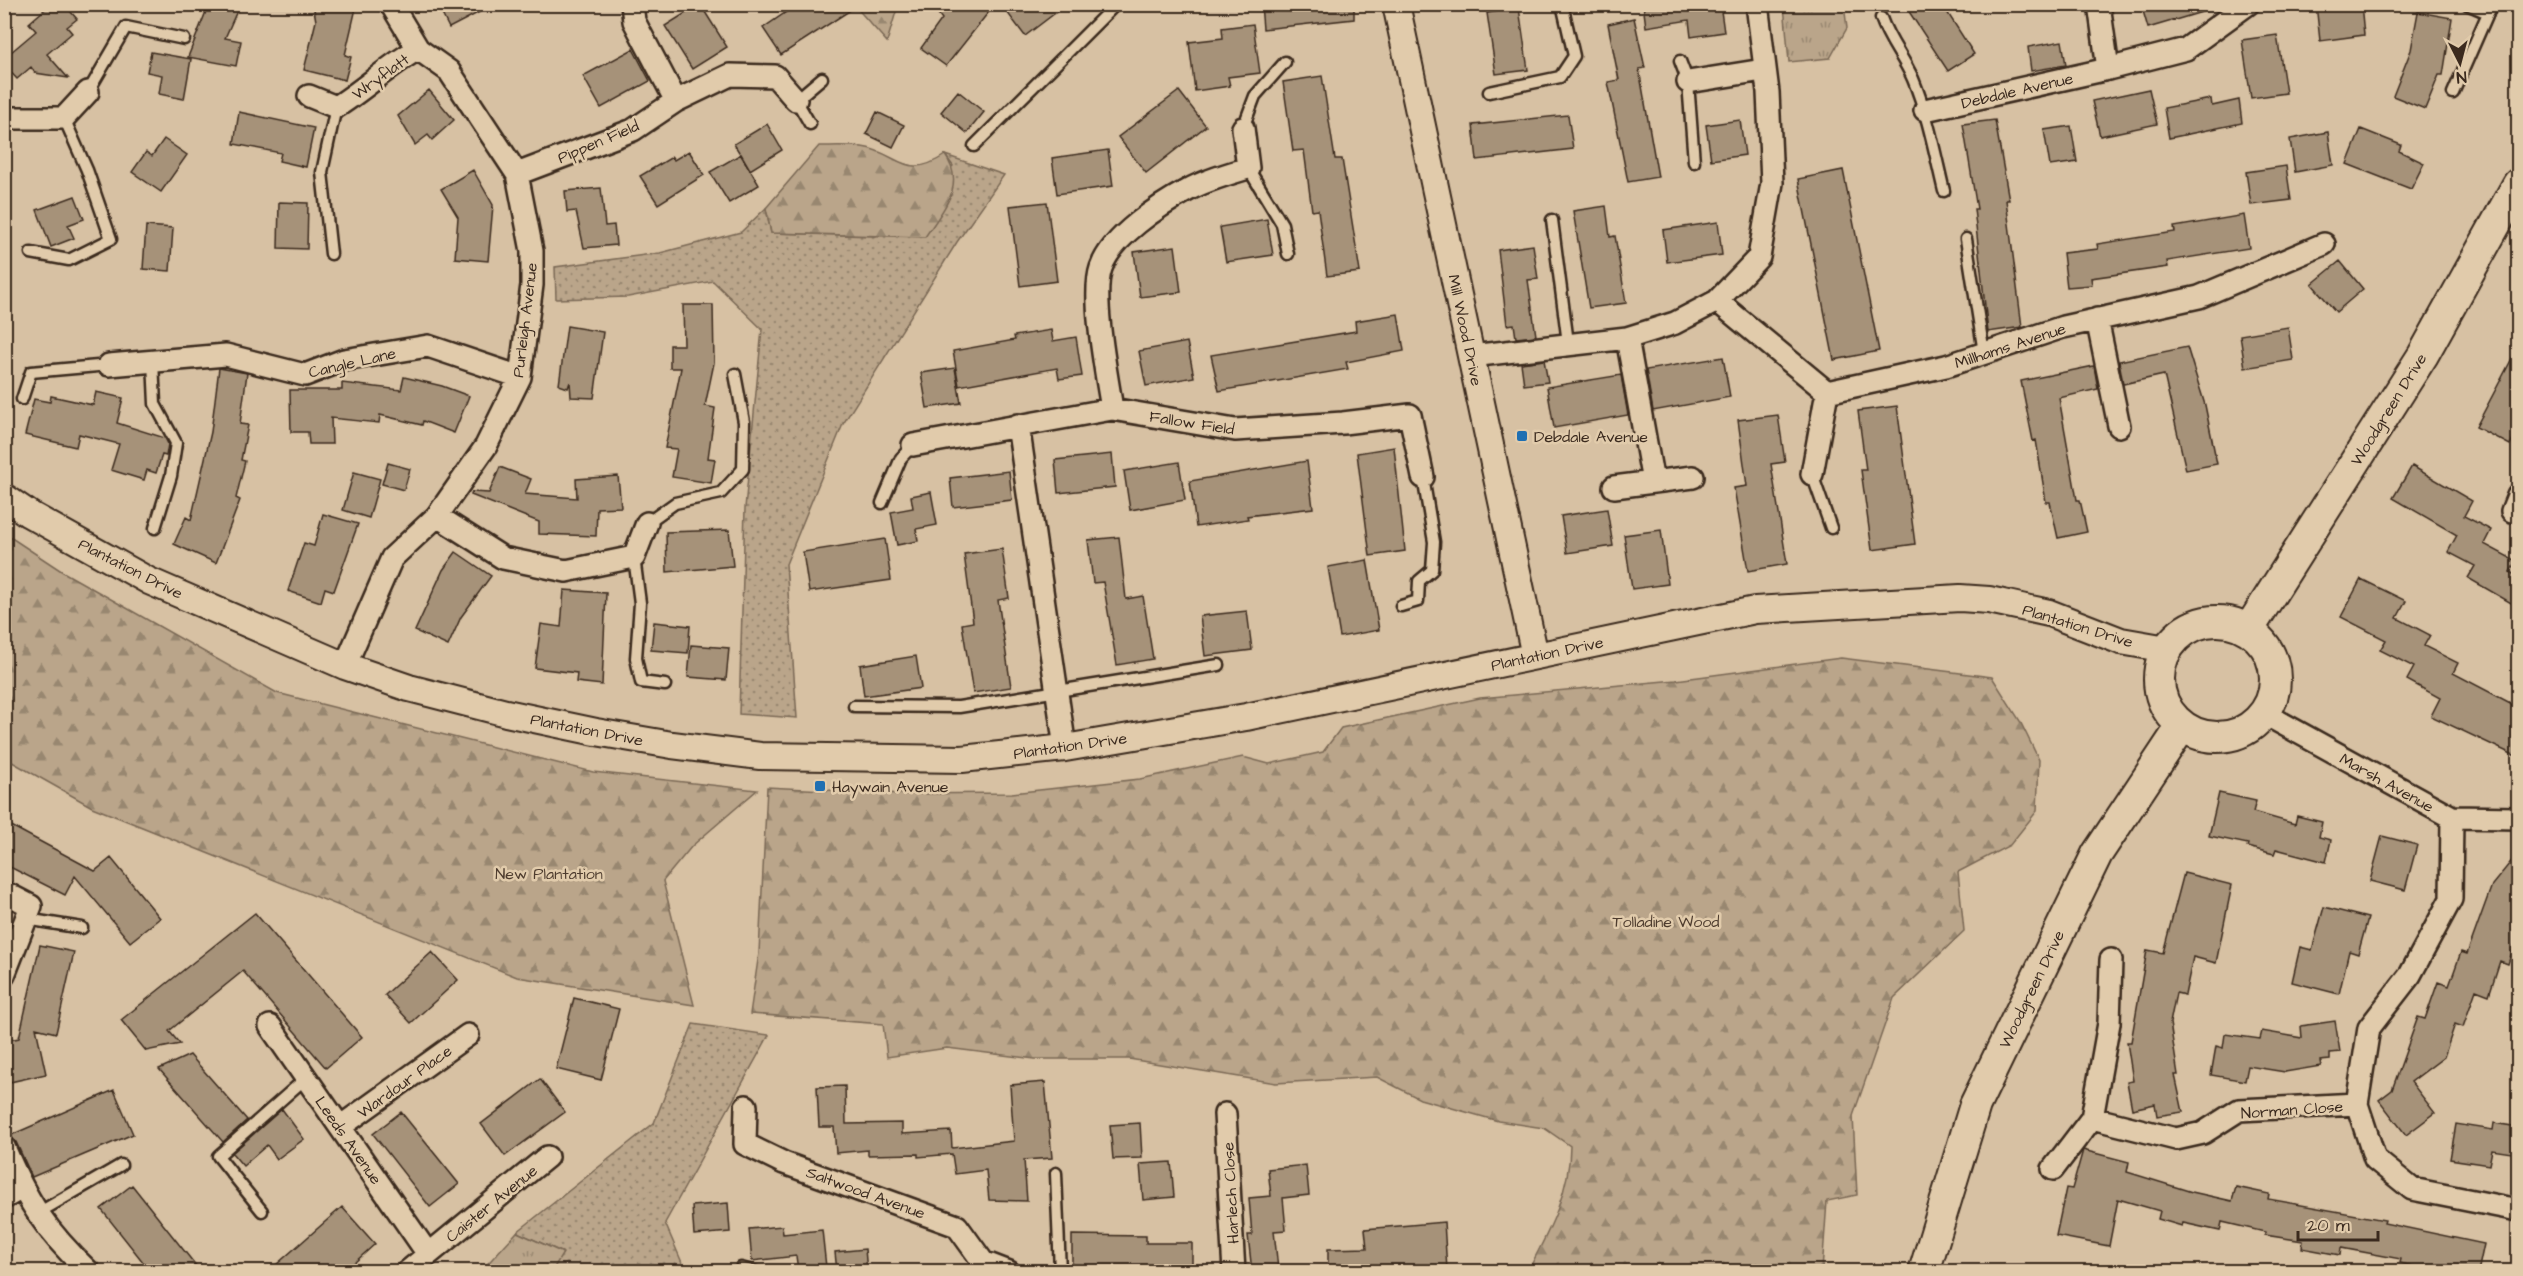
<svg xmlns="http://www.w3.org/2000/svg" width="2523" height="1276" font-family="'Architects Daughter',sans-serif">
  <defs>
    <pattern id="grass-dots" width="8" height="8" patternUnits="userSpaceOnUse" patternTransform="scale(1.5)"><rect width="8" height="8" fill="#baa58a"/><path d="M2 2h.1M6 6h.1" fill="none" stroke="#988770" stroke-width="1.8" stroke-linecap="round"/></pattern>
    <pattern id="forest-firs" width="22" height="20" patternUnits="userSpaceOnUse" patternTransform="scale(1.5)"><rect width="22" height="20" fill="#baa58a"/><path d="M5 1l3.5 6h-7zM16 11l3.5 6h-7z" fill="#988770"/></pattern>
    <pattern id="park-tufts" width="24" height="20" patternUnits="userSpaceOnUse" patternTransform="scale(1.5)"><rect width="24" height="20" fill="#baa58a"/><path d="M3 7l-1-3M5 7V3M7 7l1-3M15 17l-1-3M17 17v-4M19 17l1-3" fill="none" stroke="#988770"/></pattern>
  </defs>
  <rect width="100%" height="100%" fill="#d7c1a3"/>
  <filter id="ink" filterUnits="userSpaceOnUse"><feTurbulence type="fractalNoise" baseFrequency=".0167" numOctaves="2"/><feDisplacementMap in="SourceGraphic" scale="12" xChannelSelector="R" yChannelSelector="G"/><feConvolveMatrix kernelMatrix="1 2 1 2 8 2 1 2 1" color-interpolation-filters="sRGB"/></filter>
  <g filter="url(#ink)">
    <path fill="url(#grass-dots)" stroke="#7a6854" stroke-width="1.5" d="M945,155L1004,175L957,242L843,424L786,564L797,718L739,714L745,508L762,329L713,281L628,297L556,299L555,267L660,253L741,232L766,208L771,233L875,236L953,166Z
      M693,1024L769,1035L665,1223L683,1265L702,1271H552L562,1252L517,1232L654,1123Z"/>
    <path fill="url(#forest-firs)" stroke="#7a6854" stroke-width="1.5" d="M854,5H898L887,42Z
      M819,146C833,146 848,145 862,147C898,152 905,182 945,155C967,186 942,211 925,237L771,233L766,208Z
      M4,533L63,572L277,693L593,772L757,790L692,846L663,881L694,1005L517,977L92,807L5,758Z
      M1841,658L1992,677L2020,721L2039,760L2037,811L2010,845L1958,872L1964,931L1894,998L1853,1116L1857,1195L1827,1201L1822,1271H1528C1549,1231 1570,1192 1570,1146L1544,1128L1498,1121L1420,1099L1377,1077L1276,1083L1129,1059H1035L947,1048L887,1057L883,1024L750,1014L759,953L767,787L903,794L1012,793L1140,779L1243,757L1269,764L1323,752L1341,728L1480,698L1676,680Z"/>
    <path fill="url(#park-tufts)" stroke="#7a6854" stroke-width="1.5" d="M1784,5H1844L1847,28L1830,58L1789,62Z
      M517,1232L563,1253L552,1271H481Z"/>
    <path fill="#a69279" stroke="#3b2a1e" stroke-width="1.5" d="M51,4H64L77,19L67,27L72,33L47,54L68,78L35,73L31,67L17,79L4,65V58L36,31L29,23Z
      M209,4H240L225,38L241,41L236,66L188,57Z
      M313,4H357L345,55L351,57L345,80L304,70L316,21Z
      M437,4H495L449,28Z
      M700,4L727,47L692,69L665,26Z
      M798,4H860L781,55L763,28Z
      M931,4H995L946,66L921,48L942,19Z
      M1001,4H1067L1025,36Z
      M1261,4H1354V19L1263,29Z
      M1643,4H1720L1724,32L1691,37L1689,20L1646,27Z
      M1904,4H1942L1974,54L1948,71Z
      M2141,4H2208L2209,10L2148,28Z
      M2316,4H2361L2364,35L2320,41Z
      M1519,8L1528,70L1496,74L1487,13Z
      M2418,12L2452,18L2443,75H2439L2425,109L2393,96L2411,50Z
      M1634,18L1645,68L1639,69L1658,177L1628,182L1608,82L1619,80L1608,24Z
      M1253,24L1260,73L1228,77L1230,86L1195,91L1189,42L1223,38L1222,28Z
      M2277,35L2286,93L2251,98L2242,40Z
      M2062,41L2066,65L2031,71L2028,47Z
      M633,49L650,81L601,108L583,76Z
      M151,52L191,59L184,99L159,94L162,75L147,72Z
      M1322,76L1335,159H1342L1360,272L1327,276L1318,210L1312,211L1304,150L1293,151L1283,82Z
      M2149,89L2157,124L2100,136L2092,101Z
      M429,90L454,120L432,140L428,135L415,145L398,116Z
      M958,91L984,112L967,133L941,112Z
      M1179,91L1206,126L1146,173L1118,137Z
      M2211,99L2212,106L2239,100L2242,123L2169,138L2164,108Z
      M239,112L314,128L306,167L279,161L281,153L234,144Z
      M877,112L904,125L893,147L866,134Z
      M1568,115L1573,149L1477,160L1473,125Z
      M1740,120L1745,155L1711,160L1706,125Z
      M1995,120L2009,200H2006L2022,327L1988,332L1974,209H1977L1963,124Z
      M767,124L782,150L750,170L734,144Z
      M2071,126L2077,162L2050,166L2044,130Z
      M2361,129L2401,145L2399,151L2424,163L2411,189L2347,164Z
      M2328,132L2333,165L2295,172L2290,139Z
      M164,139L187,155L161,192L132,172L146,152L152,156Z
      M1108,150L1113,186L1057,194L1052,158Z
      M689,151L704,175L658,204L640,176L672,157L674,160Z
      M741,154L759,185L729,203L710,172Z
      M2286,166L2291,200L2251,205L2246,172Z
      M473,170L493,205L488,261L455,258L458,217L441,189Z
      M1843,170L1879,351L1834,360L1798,179Z
      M601,188L605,226L614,225L616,245L584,248L576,211L567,212L565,191Z
      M75,196L84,219L68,225L74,238L51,247L37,210Z
      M279,202L308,203L307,249L278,248Z
      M1047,202L1057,281L1020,286L1010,206Z
      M1606,206L1610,237L1615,236L1626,303L1589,308L1573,211Z
      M2244,215L2249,248L2167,261L2168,267L2091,278L2092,285L2067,287L2063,253L2098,249L2097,244L2175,232L2174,227Z
      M1267,219L1273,255L1226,262L1220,227Z
      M1718,222L1722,255L1667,262L1663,230Z
      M146,226L173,228L170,271L143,269Z
      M1533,245L1538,279L1528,280L1536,336L1516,338L1514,324L1507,325L1498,250Z
      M1175,246L1181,292L1140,297L1134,252Z
      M2340,261L2363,289L2336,312L2312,284Z
      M683,305H713L714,363L705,406L715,408L708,458L715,459L711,483L672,477L677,449L665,448L681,368H670V345H684Z
      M1398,314L1404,351L1346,362L1348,369L1219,391L1211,355L1356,331L1355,321Z
      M567,326L603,332L594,398L571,397L570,382L568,388L559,385Z
      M2288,327L2293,360L2245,368L2240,335Z
      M1051,330L1053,341L1076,337L1082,376L1059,379L1057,368L959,386L953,351L1015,340L1014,336Z
      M1187,342L1194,377L1146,386L1139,351Z
      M2187,347L2205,405L2217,464L2186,470L2164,375L2123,384L2119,361Z
      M2518,347V429L2510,445L2476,427Z
      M1723,357L1730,397L1653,411L1646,370Z
      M1544,360L1548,382L1524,385L1521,363Z
      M2094,366L2098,389L2059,398L2077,500H2080L2087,532L2058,538L2050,502H2046L2036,440L2033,441L2021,381Z
      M219,368L247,373L240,424L248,425L241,460L245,461L236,498L240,500L216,563L174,544L186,517L191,520L211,432Z
      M955,368L961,403L927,408L921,373Z
      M1621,375L1628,415L1554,428L1547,387Z
      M404,377L442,386L469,396L454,433L423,421L422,425L380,415L379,423L331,418L332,444H309L308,432H291L290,390H342V383L401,390Z
      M96,392L123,398L117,423L165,438L168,444L166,456L162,455L156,473L147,470L144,480L111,470L119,444L79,434L76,447L25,435L34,399L50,402L51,396L93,405Z
      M1897,406L1915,544L1872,550L1861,470H1866L1858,411Z
      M1778,415L1785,462L1771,464L1787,564L1748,571L1734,488L1747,486L1738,420Z
      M1394,447L1405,551L1370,556L1357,453Z
      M1112,454L1115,487L1058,493L1055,460Z
      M1307,461L1313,508L1247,516L1248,519L1196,527L1190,481Z
      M1179,462L1185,500L1130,510L1124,471Z
      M388,463L410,469L404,490L382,484Z
      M2412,466L2472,501L2464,516L2491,530L2484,544L2516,561L2510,572L2518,577V607L2468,578L2475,566L2448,552L2457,535L2393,498Z
      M500,467L531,479L525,494L577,498L576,479L618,476L621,507L597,508L596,536L539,534V522L471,495L472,492L489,493Z
      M1009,471L1012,500L953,507L950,478Z
      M354,472L380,479L369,518L343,510Z
      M931,492L937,525L916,529L918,541L897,545L891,512L913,508L911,496Z
      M1607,509L1613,546L1567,553L1561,516Z
      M323,514L358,524L334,591L325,588L321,602L288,591L304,543L314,546Z
      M729,530L733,566L667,572L666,532Z
      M1661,530L1668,584L1632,589L1624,535Z
      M1119,537L1126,599L1143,596L1153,659L1117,665L1103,582L1093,583L1088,540Z
      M885,539L891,580L809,592L803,552Z
      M1002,549L1009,598L998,600L1011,687L973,693L962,624L973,622L964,554Z
      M456,552L491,576L461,617L448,646L415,631L443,570Z
      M1367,560L1379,630L1340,637L1328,567Z
      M2361,579L2406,601L2397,618L2430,635L2424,646L2458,663L2453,673L2518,707V757L2431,716L2440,698L2407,680L2414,667L2380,650L2386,640L2341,617Z
      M564,590L606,593L602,685L576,682L577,673L535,668L541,624L561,627Z
      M1247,611L1252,650L1205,656L1200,616Z
      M654,622L690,626L688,653L651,650Z
      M691,645L729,648L726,680L688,677Z
      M916,656L921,688L864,696L860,665Z
      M2219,793L2256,801L2253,812L2295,824L2297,816L2322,822L2319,837L2331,840L2326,862L2276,849L2274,854L2247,847L2248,844L2209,836Z
      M4,822L95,871L111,858L160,918L130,942L75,876L65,895L4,864Z
      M2382,836L2417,845L2405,890L2370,881Z
      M2518,853V934L2508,964L2500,961L2489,995L2476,990L2463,1027L2455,1024L2444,1057L2411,1082L2435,1113L2406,1135L2379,1100L2392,1090L2418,1017L2425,1019L2438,982L2449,986L2461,952L2467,954L2492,885Z
      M2184,873L2232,885L2216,963L2193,957L2185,995L2176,993L2170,1023L2178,1075H2175L2183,1112L2157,1116L2155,1104L2132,1109L2127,1082L2133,1081L2127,1042H2131L2147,950L2163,953Z
      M2324,907L2368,918L2358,954L2349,951L2339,994L2292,982L2300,947L2312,950Z
      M255,913L362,1037L326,1068L243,971L169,1031L180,1044L146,1051L121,1020Z
      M40,945L74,952L56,1033L36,1028L46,1074L10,1082L4,1058V1041L19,1038Z
      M432,952L458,980L411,1023L385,995Z
      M574,998L619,1009L601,1080L556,1069Z
      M2335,1021L2340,1052L2330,1053V1060L2320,1061L2321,1066L2285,1072L2248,1066L2245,1081L2211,1075L2216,1046L2223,1048L2225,1034L2260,1039L2262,1031L2302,1038L2301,1026Z
      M190,1055L247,1120L223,1142L159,1069Z
      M540,1079L565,1112L505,1156L481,1124Z
      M1045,1082L1052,1158L1024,1160L1027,1201L989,1200L986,1170L955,1174L952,1154L918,1157V1154L868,1155V1150L836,1153L834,1127H819L817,1087L845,1086L846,1124L902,1123V1134L951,1131L952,1148L1014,1141L1010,1085Z
      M114,1090L133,1134L32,1177L16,1142L9,1136Z
      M282,1109L304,1139L277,1159L267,1145L243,1166L232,1153Z
      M401,1112L459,1184L430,1207L373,1134Z
      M1140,1123L1142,1158L1113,1159L1110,1125Z
      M2494,1123L2518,1127V1154L2492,1150L2489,1165L2450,1159L2456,1124L2493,1130Z
      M2083,1150L2129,1162L2127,1172L2192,1192L2232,1201L2236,1187L2269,1194L2268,1199L2385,1220L2384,1223L2484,1244L2478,1272H2437L2400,1263L2401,1259L2341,1248L2340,1255L2302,1248L2303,1241L2265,1235V1232L2222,1222L2220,1231L2183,1223L2182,1226L2158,1219L2160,1211L2118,1199L2109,1246L2056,1236L2066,1188L2072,1189Z
      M1171,1162L1174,1197L1143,1200L1140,1164Z
      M1306,1165L1309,1195L1283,1198L1286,1230L1274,1231L1278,1269L1252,1272L1248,1235H1252L1249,1198L1271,1196L1268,1169Z
      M132,1185L201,1272H151L101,1209Z
      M728,1203L730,1232L694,1235L692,1206Z
      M342,1207L375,1244L344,1272H268Z
      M1444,1222L1447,1270L1328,1272V1249L1367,1248L1365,1229Z
      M782,1226L783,1234L822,1230L826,1267L798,1270L796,1256L752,1261L749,1229Z
      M1072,1235L1146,1236V1243H1192V1272H1072Z
      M865,1249L867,1272H837L835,1252Z"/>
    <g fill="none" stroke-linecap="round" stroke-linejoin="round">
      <defs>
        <path id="service" d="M2467,4L2488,13L2493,4
          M1881,18C1889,41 1904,58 1913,79C1928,115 1935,154 1944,191
          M1680,61L1688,82L1694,162
          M88,92L126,27L184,39
          M1489,92L1560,77L1574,56L1562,4
          M2453,93L2488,13
          M810,124L796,100L822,78
          M1243,128L1255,96L1285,62
          M974,146L1116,4
          M1248,168L1282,224L1288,254
          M1552,220L1568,343
          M1966,239L1984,353
          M31,253L69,260L111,239L87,170L64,118
          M331,254L322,172L336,107
          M153,361L155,404L176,443L171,476L155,528
          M22,399L31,372L109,365
          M1812,474L1831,528
          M882,503L901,458L913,445
          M647,523L675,503L721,493L743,469L744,422L735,374
          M634,557L640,603L636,658L641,682L665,685
          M1401,606L1418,601L1419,581L1432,570L1434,542L1423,477
          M854,706L959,707L1219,665
          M26,919L82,928
          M1056,1173L1060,1272
          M262,1211L218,1156L306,1078
          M38,1213L121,1165
          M741,1268L756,1272"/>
        <path id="minor" d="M2099,4L2108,69L2186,49L2248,4
          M1688,82L1763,70
          M309,96L336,107C365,89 388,66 418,49
          M676,101L730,75L775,76L796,100
          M1925,110L2108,69
          M4,118H64L88,92
          M517,174L633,130L676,101L634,21L632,4
          M1717,301L1827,392L1946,366L2063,327L2199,297L2324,244
          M2097,319L2119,426
          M1627,338L1653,482
          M1471,356L1627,338L1675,323L1717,301L1759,257L1772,183L1768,92L1757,4
          M109,365L226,355L305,375L344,360L428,346L520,377
          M1112,409C1107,377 1091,297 1101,268C1111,237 1160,205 1188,190C1206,180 1228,174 1248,168L1243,128
          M1018,425L1065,748
          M913,445L1112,409L1235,430L1343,423L1410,415L1423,477
          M1812,474L1827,392
          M1614,487L1693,477
          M2512,511L2518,496
          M437,516L503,558L566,571L634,557L647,523
          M345,666L392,558L437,516L486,446L520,377L532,285V251L517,174L449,71L418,49L391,4
          M2265,714L2452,817L2518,818
          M2452,817L2451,899L2410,975L2369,1028L2357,1104L2375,1159L2412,1189L2518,1210
          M4,892L31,906L4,975
          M270,1026L428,1254
          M746,1106L745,1144L784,1163L957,1226L983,1262L1009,1272
          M1225,1114L1234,1272
          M2092,1118L2109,1023L2111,960
          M340,1127L468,1035
          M4,1147C27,1202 46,1231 89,1272
          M2053,1169L2092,1118L2176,1139L2203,1133L2239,1110L2357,1104
          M4,1198L22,1188
          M407,1272L547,1157"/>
        <path id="tertiary" d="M1396,4L1535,656
          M4,497L29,514L149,581L345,666L409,688L506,713L596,732L672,745L760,756L962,759L1065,748L1246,717L1755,610L1960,598L1989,600L2049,613L2121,641L2167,649"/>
        <path id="secondary" d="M2159 679a58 58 0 1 1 116 0a58 58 0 1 1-116 0Z
          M2249,629L2423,355L2518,184
          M1924,1272L1975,1105L2097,854L2182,726"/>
      </defs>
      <use href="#service" stroke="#3b2a1e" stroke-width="15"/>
      <use href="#minor" stroke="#3b2a1e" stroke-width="26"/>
      <use href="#tertiary" stroke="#3b2a1e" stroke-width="30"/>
      <use href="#secondary" stroke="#3b2a1e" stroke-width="34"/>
      <use href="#service" stroke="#e1cbab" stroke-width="10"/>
      <use href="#minor" stroke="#e1cbab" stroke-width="21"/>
      <use href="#tertiary" stroke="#e1cbab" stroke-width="26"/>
      <use href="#secondary" stroke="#e1cbab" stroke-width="30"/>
    </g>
  </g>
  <g fill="#1f6fb2" stroke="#e1cbab" stroke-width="2">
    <rect x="1516" y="430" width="12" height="12" rx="3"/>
    <rect x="814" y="780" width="12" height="12" rx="3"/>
  </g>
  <g text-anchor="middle" stroke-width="5" stroke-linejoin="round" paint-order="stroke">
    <g font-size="16" fill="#3b2a1e" stroke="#e1cbab">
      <text transform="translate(380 76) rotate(-36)" y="6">Wryflatt</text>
      <text transform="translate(2017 90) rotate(-13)" y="6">Debdale Avenue</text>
      <text transform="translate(598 141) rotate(-23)" y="6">Pippen Field</text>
      <text transform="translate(524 320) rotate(-83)" y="6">Purleigh Avenue</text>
      <text transform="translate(1466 330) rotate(78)" y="6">Mill Wood Drive</text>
      <text transform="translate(2010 345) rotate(-18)" y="6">Millhams Avenue</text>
      <text transform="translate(352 362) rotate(-13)" y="6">Cangle Lane</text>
      <text transform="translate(2388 409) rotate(-58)" y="6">Woodgreen Drive</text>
      <text transform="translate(1192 422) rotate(9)" y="6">Fallow Field</text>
      <text transform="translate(131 568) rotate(27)" y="6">Plantation Drive</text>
      <text transform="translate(2078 625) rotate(17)" y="6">Plantation Drive</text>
      <text transform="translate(1547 653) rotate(-12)" y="6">Plantation Drive</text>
      <text transform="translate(587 729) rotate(11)" y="6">Plantation Drive</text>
      <text transform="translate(1070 745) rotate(-8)" y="6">Plantation Drive</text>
      <text transform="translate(2387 782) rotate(29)" y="6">Marsh Avenue</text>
      <text transform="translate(2031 989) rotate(-64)" y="6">Woodgreen Drive</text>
      <text transform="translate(404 1081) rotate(-36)" y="6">Wardour Place</text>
      <text transform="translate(2292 1109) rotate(-4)" y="6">Norman Close</text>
      <text transform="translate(349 1140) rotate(55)" y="6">Leeds Avenue</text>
      <text transform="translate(866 1192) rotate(20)" y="6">Saltwood Avenue</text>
      <text transform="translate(1230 1193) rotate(-93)" y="6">Harlech Close</text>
      <text transform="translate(491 1203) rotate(-39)" y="6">Caister Avenue</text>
    </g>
    <g font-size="16" fill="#3b2a1e" stroke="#e1cbab" text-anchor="start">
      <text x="1534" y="442">Debdale Avenue</text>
      <text x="832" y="792">Haywain Avenue</text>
    </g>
    <g font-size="16" fill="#4e3c2e" stroke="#e1cbab">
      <text x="549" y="879">New Plantation</text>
      <text x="1666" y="927">Tolladine Wood</text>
    </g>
  </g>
  <rect width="2523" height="1276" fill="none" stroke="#e1cbab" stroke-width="24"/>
  <rect x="12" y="12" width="2499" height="1252" fill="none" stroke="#3b2a1e" stroke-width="2" filter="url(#ink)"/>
  <g transform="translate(2460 63) rotate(174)" stroke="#e1cbab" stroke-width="4.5" paint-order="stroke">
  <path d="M0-4.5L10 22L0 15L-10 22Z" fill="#3b2a1e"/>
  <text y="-9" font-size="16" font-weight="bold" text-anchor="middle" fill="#3b2a1e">N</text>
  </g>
  <path d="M2298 1231v9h80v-9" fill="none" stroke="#3b2a1e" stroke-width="3"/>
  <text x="2307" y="1231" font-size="18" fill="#3b2a1e" stroke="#e1cbab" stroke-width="4.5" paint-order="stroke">20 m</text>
</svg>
